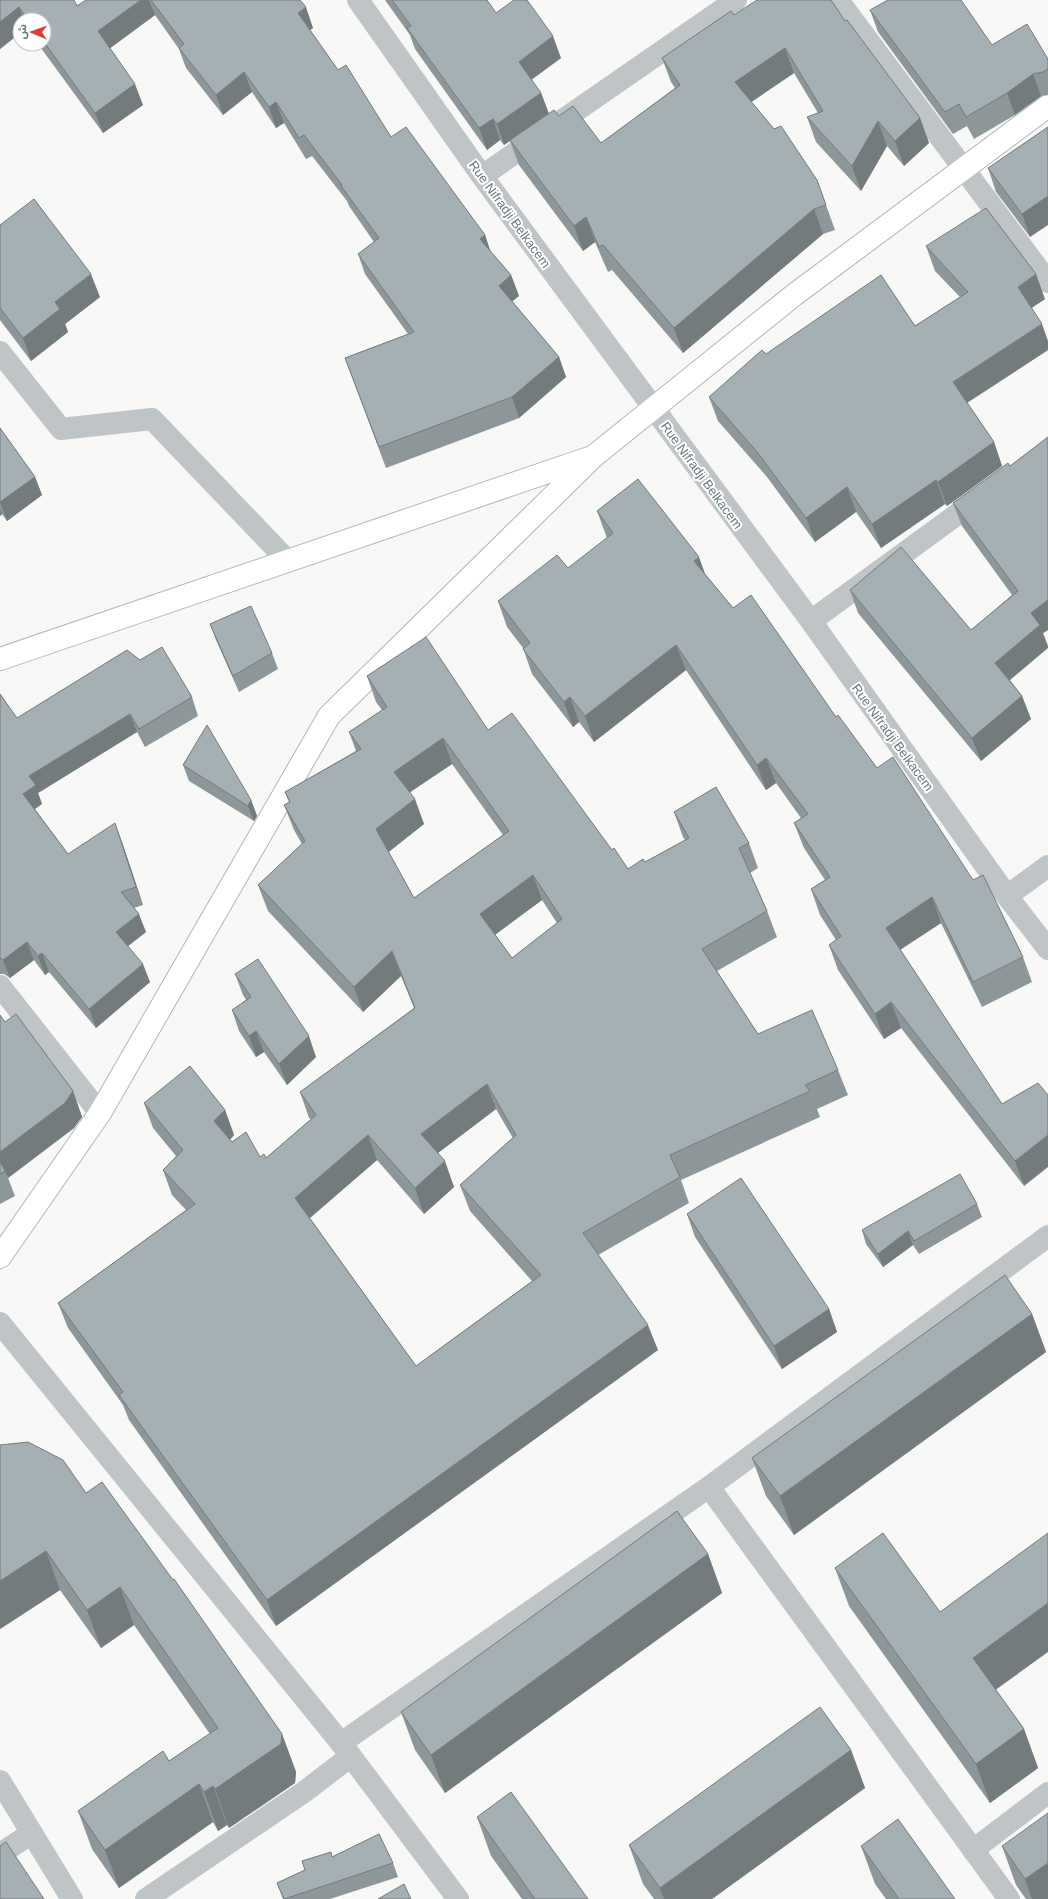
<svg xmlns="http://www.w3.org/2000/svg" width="1048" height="1899" font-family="Helvetica,'Noto Sans Arabic',sans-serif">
  <rect width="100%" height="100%" fill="#f8f8f6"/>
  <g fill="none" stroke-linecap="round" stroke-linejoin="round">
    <defs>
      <path id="secondary" d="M0,659L589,458
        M0,1257L100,1113L329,716L594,456L794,295L1048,106"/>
    </defs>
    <use href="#secondary" stroke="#b0b8ba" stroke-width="24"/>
    <path stroke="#bfc5c7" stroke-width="22" d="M358,0L482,176L811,621L1007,896L1048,949
      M838,0L1048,282
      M482,176L736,0
      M0,352L61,429L152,419L288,561
      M811,621L981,497
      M1007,896L1048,866
      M0,986L100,1113
      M0,1323L341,1743L458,1899
      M709,1487L1009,1899
      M341,1743L709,1487L1048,1236
      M0,1781L72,1899
      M973,1850L1048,1793
      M0,1854L32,1833
      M146,1899L304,1792L351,1756"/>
    <use href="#secondary" stroke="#fff" stroke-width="22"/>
  </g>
  <path fill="#8d979a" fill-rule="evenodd" d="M0,0L77,6L86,0H300L313,28L310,30L338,70L391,137L485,235L490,251L511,275L519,296L512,301L559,357L566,377L519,418L386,468L345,358L408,334L365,274L358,254L374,242L349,206L347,201L312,156L306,159L284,123L276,128L252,92L223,115L186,68L179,49L155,15L110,48L143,105L103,133L38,44H44V20H20V33L0,49Z
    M385,0H487L496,13L561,58L531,80L541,93L549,114L559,116L601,143L675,88L671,82L662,58L734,15L845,21L920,118L929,143L904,166L887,146L861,191L816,142L807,117L818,113L794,73L751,102L817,180L835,230L823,234L683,353L612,270L608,272L595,242L583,251L519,165L510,141L504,145L500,140L487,150L415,49L410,35Z
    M870,10L992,45L1048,59V95L1041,96L1015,115L974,139L967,126L953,134L878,32Z
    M1048,127L1030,237L996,192L988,168Z
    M0,225L100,297L65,324L68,332L31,361L0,320Z
    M926,246L1045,299L1031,308L1048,341V350L967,403L994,442L1002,466L947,506L945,504L881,548L856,512L815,542L767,477L718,421L709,397L766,354L915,326L960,297L935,271Z
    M0,428L35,477L42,495L7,521L2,514L0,516Z
    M1048,437V630L1043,633L1010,680L1022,696L1031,719L981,761L858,613L850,590L971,630L1012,595L962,526L953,503L1010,466Z
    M597,511L705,574L733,608L836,717L877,768L1023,957L1032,982L982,1007L941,923L900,950L1002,1104L1024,1186L901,1028L884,1039L838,970L829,945L836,940L820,915L811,889L825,880L804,848L794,823L801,818L776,783L766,790L686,670L594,742L579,722L573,727L532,674L523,648L507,627L498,601L568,568L607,538Z
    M210,624L272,653L278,669L239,692L216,640Z
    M140,660L192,697L198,716L145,747L137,732L38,793L42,804L35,809L68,854L122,842L143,905L134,908L146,932L128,946L150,982L96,1028L49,972L45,975L34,960L10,978L4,974H0V694L17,718Z
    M367,676L488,730L612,850L628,869L645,862L685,840L683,837L674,812L749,843L758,868L750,873L767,911L777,937L717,971L758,1034L838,1070L848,1095L817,1109L820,1117L681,1180L689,1203L598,1255L658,1350L276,1626L129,1420L123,1405L68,1328L58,1303L186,1210L172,1195L163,1170L176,1156L153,1128L144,1103L225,1110L234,1135L230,1140L232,1142L260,1157L266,1158L311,1119L309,1118L300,1092L414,1008L401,976L363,1012L268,911L258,885L302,844L294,830L284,805L289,802L285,792L356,751L349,732L382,710L376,702ZM452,764L503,835L414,898L388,852L424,824L410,792ZM542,900L557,923L512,958L495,935ZM496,1109L513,1138L460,1185L470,1211L532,1281L416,1366L310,1218L377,1160L424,1214L454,1187L438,1153Z
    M183,765L251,800L257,816L254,821L189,781Z
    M235,974L316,1057L287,1085L264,1052L256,1057L239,1031L232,1010L246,1000L243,995Z
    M0,1015L5,1022L73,1091L82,1117L74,1128L8,1178L15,1196L0,1204Z
    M977,1204L982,1217L919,1254L913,1245L883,1267L866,1244L862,1230Z
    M687,1214L829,1309L837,1332L782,1369L695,1237Z
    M1032,1314L1046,1352L794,1535L766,1496L752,1458Z
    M0,1445L86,1493L282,1734L296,1772L295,1783L229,1828L227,1825L218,1831L213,1822L119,1888L92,1849L78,1811L169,1761L210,1734L134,1625L101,1648L60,1590L0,1629Z
    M708,1554L722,1593L445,1793L415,1750L401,1712Z
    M835,1568L996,1690L1024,1729L1038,1768L990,1803L849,1606Z
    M851,1750L865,1788L712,1899H654L643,1884L629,1845Z
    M477,1817L588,1899H522L491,1856Z
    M861,1846L955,1899H886L875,1884Z
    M1002,1846L1048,1899H1026L1016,1885Z
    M332,1857L393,1863L398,1877L330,1899H283L277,1883Z"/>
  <path fill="#737b7d" d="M141,0H149L155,15L105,52L98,31Z
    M19,7L24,20H20V33L0,49V22Z
    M306,7L313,28L306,33L298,13Z
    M553,36L561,58L527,83L519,62Z
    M785,48L794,73L744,107L735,82Z
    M244,72L252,92L223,115L216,95Z
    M1033,74L1041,96L1015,115L1007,93Z
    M135,84L143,105L103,133L95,113Z
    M541,93L549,114L504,145L497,124Z
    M276,102L284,123L276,128L269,107Z
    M920,118L929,143L904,166L895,141Z
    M493,119L500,140L487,150L479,128Z
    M878,121L887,146L861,191L852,166Z
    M1048,196V225L1030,237L1022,214Z
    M814,209L823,234L683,353L674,328Z
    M586,217L595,242L583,251L574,226Z
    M485,235L492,256L480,239Z
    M91,274L100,297L65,324L68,332L31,361L23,338L55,302Z
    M1036,274L1045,299L1027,311L1018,287Z
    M511,275L519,296L506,306L499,286Z
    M1042,324L1048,341V350L962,406L953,382Z
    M559,357L566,377L519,418L512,397Z
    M994,442L1002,466L947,506L938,482Z
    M35,477L42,495L7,521L0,502Z
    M936,480L945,504L881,548L872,524Z
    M847,487L856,512L815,542L806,518Z
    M0,508L2,514L0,516Z
    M699,557L708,582L694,561Z
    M1048,600V630L1043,633L1048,646V648L1003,686L995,663L1031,613Z
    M676,645L686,670L594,742L585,716Z
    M1022,696L1031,719L981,761L972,738Z
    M570,697L579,722L573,727L564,702Z
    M130,714L137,732L38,793L42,804L30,812L23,794L29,776Z
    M443,738L452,764L403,797L394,772Z
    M766,758L776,783L766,790L757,765Z
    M415,799L424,824L385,855L376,829Z
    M251,800L257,816L254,821L248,806Z
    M115,823L122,842L143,905L136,887Z
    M533,875L542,900L489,939L480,914Z
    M932,897L941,923L895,953L886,928Z
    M139,914L146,932L123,950L116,932Z
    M27,942L34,960L10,978L3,960Z
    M392,951L401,976L363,1012L354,987Z
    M42,953L49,972L45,975L38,956Z
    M143,964L150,982L96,1028L89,1009Z
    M891,1002L901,1028L884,1039L875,1014Z
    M256,1031L264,1052L256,1057L249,1036Z
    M309,1036L316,1057L287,1085L279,1064Z
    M487,1084L496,1109L430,1159L421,1134Z
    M73,1091L82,1117L74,1128L8,1178L5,1171L0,1165V1152Z
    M225,1110L234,1135L223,1146L214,1121Z
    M368,1135L377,1160L304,1223L295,1198Z
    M1048,1135V1167L1024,1186L1015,1161Z
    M445,1161L454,1187L424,1214L415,1188Z
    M908,1231L913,1245L883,1267L878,1254Z
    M829,1309L837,1332L782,1369L774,1346Z
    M1032,1314L1046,1352L794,1535L780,1496Z
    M648,1325L658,1350L276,1626L267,1600Z
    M46,1551L60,1590L0,1629V1581Z
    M708,1554L722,1593L445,1793L431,1755Z
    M120,1587L134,1625L101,1648L87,1610Z
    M1048,1603V1652L987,1696L973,1658Z
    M1024,1729L1038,1768L990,1803L976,1764Z
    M282,1734L296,1772L295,1783L229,1828L215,1789Z
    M851,1750L865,1788L712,1899H664L660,1888Z
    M199,1784L213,1822L119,1888L105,1850Z
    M213,1786L227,1825L218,1831L204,1792Z
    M1048,1863V1899H1032L1025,1879Z"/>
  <path fill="#a4b0b3" stroke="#737b7d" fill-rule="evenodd" d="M0,0H74L77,6L86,0H141L98,31L135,84L95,113L44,42V20H28L19,7L0,22Z
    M151,0H300L306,7L298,13L338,70L346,65L391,137L406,127L485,235L480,239L511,275L499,286L559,357L512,397L379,447L345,358L414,332L358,254L379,238L341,186L342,185L304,135L299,138L276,102L269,107L244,72L216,95L179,48L184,44Z
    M392,0H487L496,13L514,0H527L553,36L519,62L541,93L497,124L493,119L479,128L407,28L411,26Z
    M757,0H831L845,21L847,20L920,118L895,141L878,121L852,166L807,117L823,111L785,48L735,82L774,129L781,126L817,180L826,205L814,209L674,328L603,245L599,247L586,217L574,226L510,140L554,110L559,116L573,106L601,143L680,85L662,58L731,11L734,15Z
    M888,0H961L992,45L1027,24L1048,59V69L1043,72L1033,74L1007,93L966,117L959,104L945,112L870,10Z
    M1048,127V196L1022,214L988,168Z
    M34,199L91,274L55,302L60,309L23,338L0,308V225Z
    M986,208L1036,274L1018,287L1042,324L953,382L994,442L938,482L936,480L872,524L847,487L806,518L758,453L709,397L762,350L766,354L881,275L915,326L968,292L926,246Z
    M0,428L35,477L0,502Z
    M1048,437V600L1031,613L1040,625L995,663L1022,696L972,738L850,590L901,547L971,630L1018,591L953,503L1008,463L1010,466Z
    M638,479L699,557L694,561L733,608L751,595L836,717L838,715L877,768L893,757L973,880L983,875L1023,957L973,982L932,897L886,928L1002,1104L1038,1083L1048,1095V1135L1015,1161L891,1002L875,1014L829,945L841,936L811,889L830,877L794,823L808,814L766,758L757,765L676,645L585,716L570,697L564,702L523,649L530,643L498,601L557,555L568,568L613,533L597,511Z
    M251,606L272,653L233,676L210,624Z
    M426,637L488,730L512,713L612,850L614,848L628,869L643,859L645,862L689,838L674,812L716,787L749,843L739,848L767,911L702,949L758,1034L812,1010L838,1070L805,1085L810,1091L670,1155L680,1177L583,1233L648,1325L267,1600L119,1395L123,1392L58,1303L195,1204L163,1170L183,1150L144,1103L190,1066L225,1110L214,1121L232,1142L246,1132L260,1157L264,1154L266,1158L316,1115L300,1092L415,1008L392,951L354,987L258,885L305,841L284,805L290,802L285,792L361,749L349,732L387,707L367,676ZM443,738L509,831L414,898L376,829L415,799L394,772ZM533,875L562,919L512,958L480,914ZM487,1084L516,1135L460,1185L541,1275L416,1366L295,1198L368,1135L415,1188L445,1161L421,1134Z
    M162,647L192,697L139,729L130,714L29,776L36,785L23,794L68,854L115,823L136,887L121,892L139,914L116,932L143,964L89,1009L42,953L38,956L27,942L3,960L0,958V694L17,718L127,650L140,660Z
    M207,725L251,800L248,806L183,765Z
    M258,959L309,1036L279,1064L256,1031L249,1036L232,1010L251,997L235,974Z
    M16,1014L73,1091L65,1103L0,1152V1015L5,1022Z
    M0,1161L5,1171L0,1174Z
    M960,1174L977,1204L914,1241L908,1231L878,1254L862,1230Z
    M741,1178L829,1309L774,1346L687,1214Z
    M1005,1275L1032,1314L780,1496L752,1458Z
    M28,1442L63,1460L86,1493L102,1482L173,1580L174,1579L282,1734L281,1744L215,1789L213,1786L204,1792L199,1784L105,1850L78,1811L163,1751L169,1761L218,1728L120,1587L87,1610L46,1551L0,1581V1445Z
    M677,1511L708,1554L431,1755L401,1712Z
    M883,1533L940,1612L1048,1533V1603L973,1658L1024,1729L976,1764L835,1568Z
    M820,1707L851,1750L660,1888L629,1845Z
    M511,1792L588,1899H535L477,1817Z
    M1048,1813V1863L1025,1879L1002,1846Z
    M898,1819L955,1899H899L861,1846Z
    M379,1834L393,1863L284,1899L277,1883L305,1870L302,1861L331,1852L332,1857Z
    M6,1842L44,1899H0V1846Z
    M404,1884L411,1899H378Z"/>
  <g text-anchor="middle" stroke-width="4" stroke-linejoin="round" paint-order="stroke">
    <g font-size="13" fill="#65797f" stroke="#fff">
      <text transform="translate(510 214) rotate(54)" y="5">Rue Nifradji Belkacem</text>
      <text transform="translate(702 475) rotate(54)" y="5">Rue Nifradji Belkacem</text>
      <text transform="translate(893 737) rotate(54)" y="5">Rue Nifradji Belkacem</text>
    </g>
  </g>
  <g transform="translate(32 32) rotate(272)"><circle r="19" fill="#ffffff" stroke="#c1c9cc"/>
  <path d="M0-3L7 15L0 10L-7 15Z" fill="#da3b34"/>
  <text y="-6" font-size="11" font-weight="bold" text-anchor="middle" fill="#65797f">ش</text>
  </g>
</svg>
